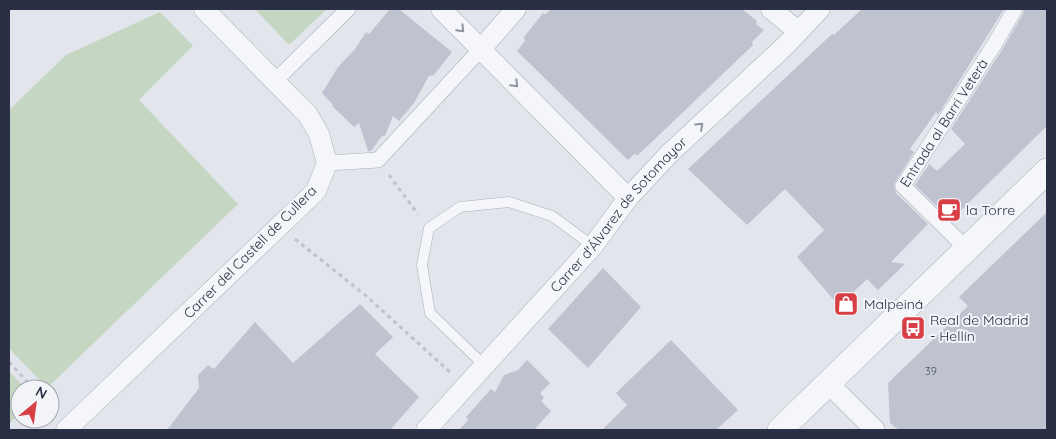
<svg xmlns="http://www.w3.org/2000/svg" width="1056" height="439" font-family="Quicksand,sans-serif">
  <rect width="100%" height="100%" fill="#e2e5eb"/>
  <path fill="#c5d6c2" d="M255,9H327L289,45Z
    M160,12L193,46L139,100L238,204L47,388L9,348V110L66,55Z
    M9,371L26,389H20V413L9,424Z"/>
  <path fill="#bfc3cf" d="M390,9H399L452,52L434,75L429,76L414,103L399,121L393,116L385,136H382L371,151H368L359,123L354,127L332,106L333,105L322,93L338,67L355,49L366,32L369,34Z
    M551,9H742L757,21L756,24L764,30L752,42L753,45L677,118L638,155L634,154L628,160L517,51L525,41L524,37L543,13L546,14Z
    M862,9H1004L938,115L936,112L910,149L914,152L894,184L896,193L928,224L891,262L905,264L878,290L867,279L839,306L797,257L824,230L785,189L747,225L688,169L832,34L834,35Z
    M1024,9H1047V126L951,220L915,185L929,164L937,171L965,144L951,129L1002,50L1023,14Z
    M1047,212V430H899L890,423L888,383L968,306L959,297Z
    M603,268L641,307L588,368L548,329Z
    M360,304L393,337L375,354L419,397L390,430H167L199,388L198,375L208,365L214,369L255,322L293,363Z
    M671,340L738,410L716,430H602L627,405L616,393Z
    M527,360L550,383L540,393L544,398L541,401L551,411L534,430H459L468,420L466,417L491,389L495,392L504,375L518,370Z"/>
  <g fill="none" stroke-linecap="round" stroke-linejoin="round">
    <defs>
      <path id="service" d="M485,366L430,313L422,265L429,228L460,207L509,202L552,216L593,246"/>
      <g id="pedestrian">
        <path d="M275,81L348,9"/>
        <path d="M327,163L378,160L480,50"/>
        <path id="s1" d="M967,249L903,186L994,45L1015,9"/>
      </g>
      <g id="minor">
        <path d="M441,9L628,198"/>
        <path d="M771,9L798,31"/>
        <path d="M480,50L516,9"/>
        <path d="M829,384L875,430"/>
        <path d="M66,430L316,191L327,163L319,134L308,115L204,9"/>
        <path id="s2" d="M426,430L593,246L628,198L669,154L785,46L820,9"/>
      </g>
      <path id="tertiary" d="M780,430L1047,171"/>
    </defs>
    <use href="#service" stroke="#aaafb9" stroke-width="11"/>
    <use href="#pedestrian" stroke="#aaafb9" stroke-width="16"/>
    <use href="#minor" stroke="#aaafb9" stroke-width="21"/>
    <use href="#tertiary" stroke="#aaafb9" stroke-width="26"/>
    <path stroke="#c0c3ca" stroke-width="3" stroke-dasharray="4 4" stroke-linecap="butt" d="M389,175L418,214
      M295,239L365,295L450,372
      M9,362L34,389"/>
    <use href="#service" stroke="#f5f6f9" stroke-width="10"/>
    <use href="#pedestrian" stroke="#f5f6f9" stroke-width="15"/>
    <use href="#minor" stroke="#f5f6f9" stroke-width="20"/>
    <use href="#tertiary" stroke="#f5f6f9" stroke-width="25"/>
  </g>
  <defs><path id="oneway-chevron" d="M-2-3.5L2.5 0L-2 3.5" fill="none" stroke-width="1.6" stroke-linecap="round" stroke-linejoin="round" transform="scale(1.25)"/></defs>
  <g stroke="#8f939f">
    <use href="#oneway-chevron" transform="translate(461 29) rotate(46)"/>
    <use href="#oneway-chevron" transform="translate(515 84) rotate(45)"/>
    <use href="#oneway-chevron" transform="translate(700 126) rotate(-43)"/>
  </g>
  <defs>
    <symbol id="cafe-square" viewBox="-11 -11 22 22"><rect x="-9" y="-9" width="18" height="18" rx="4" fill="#d83f45" stroke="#f2f4f8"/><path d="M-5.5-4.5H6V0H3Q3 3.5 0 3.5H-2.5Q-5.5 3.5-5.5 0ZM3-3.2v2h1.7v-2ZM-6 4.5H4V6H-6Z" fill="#fff"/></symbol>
    <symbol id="shop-square" viewBox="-11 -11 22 22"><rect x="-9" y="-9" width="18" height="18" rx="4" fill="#d83f45" stroke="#f2f4f8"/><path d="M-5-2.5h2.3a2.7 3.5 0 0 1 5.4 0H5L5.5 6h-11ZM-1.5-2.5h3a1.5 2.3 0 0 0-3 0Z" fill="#fff"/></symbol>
    <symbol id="bus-square" viewBox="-11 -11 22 22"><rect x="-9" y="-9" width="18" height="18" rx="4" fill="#d83f45" stroke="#f2f4f8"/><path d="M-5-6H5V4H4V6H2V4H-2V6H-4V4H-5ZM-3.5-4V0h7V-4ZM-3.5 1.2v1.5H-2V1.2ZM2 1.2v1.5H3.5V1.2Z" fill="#fff"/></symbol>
  </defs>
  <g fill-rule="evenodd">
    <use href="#cafe-square" x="935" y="196" width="28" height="28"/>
    <use href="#shop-square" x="832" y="290" width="28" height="28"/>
    <use href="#bus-square" x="899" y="314" width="28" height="28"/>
  </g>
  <g text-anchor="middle" stroke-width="4" stroke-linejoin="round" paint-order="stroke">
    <g font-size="11" fill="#4e5568">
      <text x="931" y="375">39</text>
    </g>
    <g font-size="14" fill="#293045" stroke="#f2f4f8">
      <text dy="5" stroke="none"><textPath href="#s1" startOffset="165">Entrada al Barri Veterà</textPath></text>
      <text dy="5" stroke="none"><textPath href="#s2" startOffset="289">Carrer d'Álvarez de Sotomayor</textPath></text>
      <text transform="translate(250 252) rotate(-45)" y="5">Carrer del Castell de Cullera</text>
    </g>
    <g font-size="14" fill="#293045" stroke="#f2f4f8" text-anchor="start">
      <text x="966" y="215">la Torre</text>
      <text x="864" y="309">Malpeiná</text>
      <text x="930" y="325">Real de Madrid<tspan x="930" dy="16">- Hellín</tspan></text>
    </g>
  </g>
  <rect width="1056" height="439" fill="none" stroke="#293045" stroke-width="20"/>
  <g transform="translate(35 404) rotate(29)"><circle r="24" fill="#f2f4f8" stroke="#a2a6b0"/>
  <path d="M0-4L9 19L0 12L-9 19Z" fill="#d83f45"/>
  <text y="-8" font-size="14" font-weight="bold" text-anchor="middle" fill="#293045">N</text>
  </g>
</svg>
